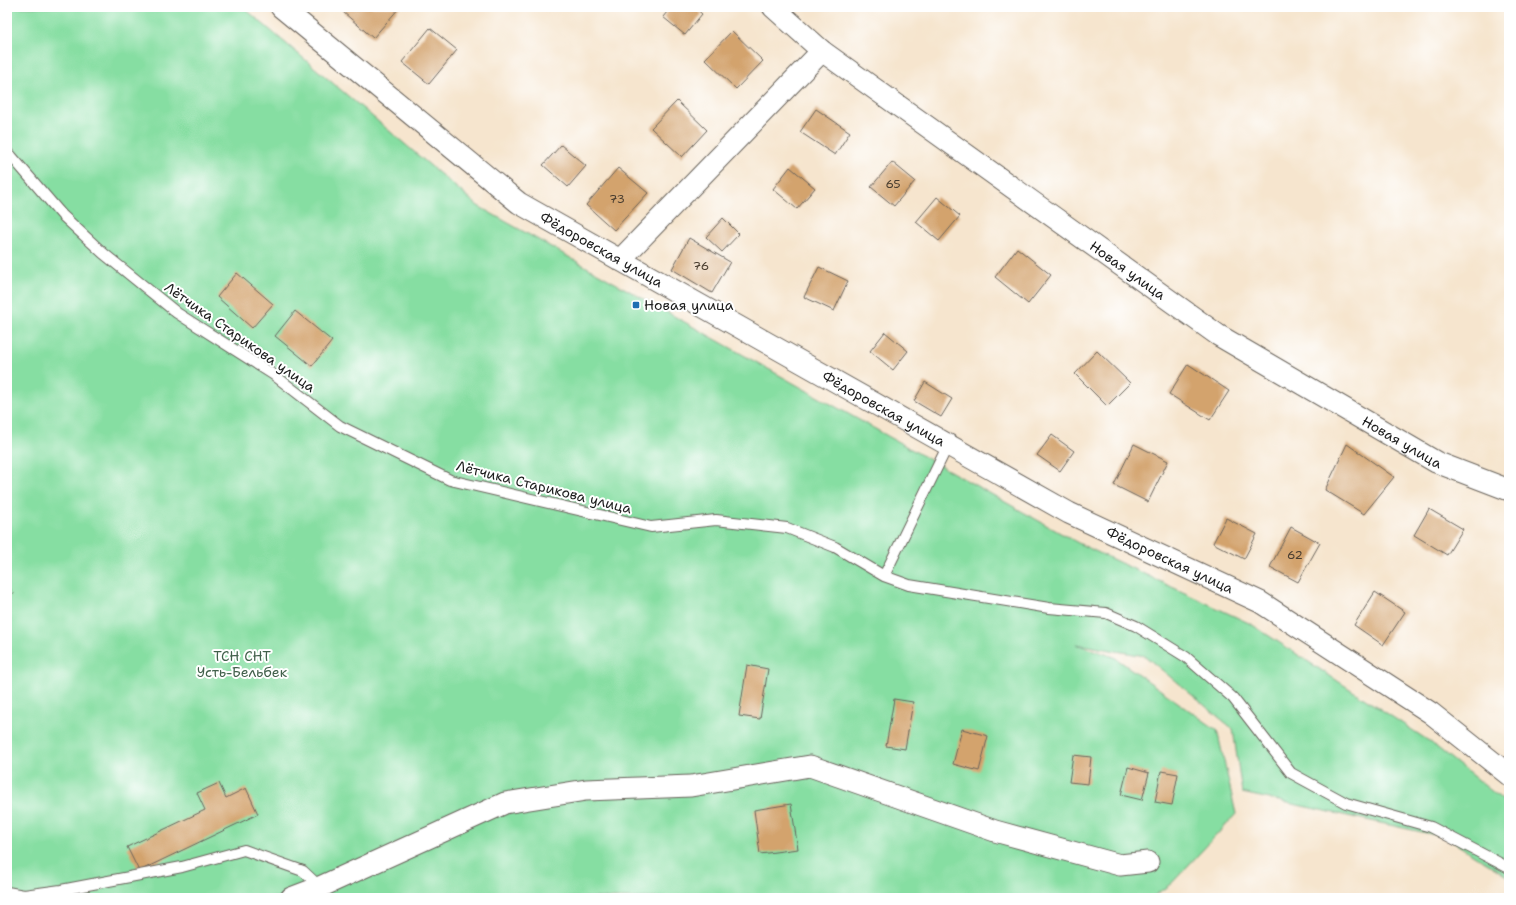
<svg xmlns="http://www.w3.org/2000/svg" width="1516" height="905" font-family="'Shantell Sans',sans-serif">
  <rect width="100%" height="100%" fill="#fff"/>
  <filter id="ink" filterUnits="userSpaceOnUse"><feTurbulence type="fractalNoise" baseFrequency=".025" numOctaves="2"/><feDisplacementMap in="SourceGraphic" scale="8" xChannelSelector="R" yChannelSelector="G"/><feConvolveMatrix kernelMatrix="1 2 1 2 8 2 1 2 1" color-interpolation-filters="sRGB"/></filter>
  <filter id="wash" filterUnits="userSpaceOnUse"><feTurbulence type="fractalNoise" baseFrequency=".012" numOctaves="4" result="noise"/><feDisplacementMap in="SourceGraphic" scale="16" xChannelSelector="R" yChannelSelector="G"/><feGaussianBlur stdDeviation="0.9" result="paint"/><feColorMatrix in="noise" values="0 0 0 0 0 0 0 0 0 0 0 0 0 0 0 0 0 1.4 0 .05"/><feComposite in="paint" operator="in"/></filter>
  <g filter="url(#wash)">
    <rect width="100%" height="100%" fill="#f6e5ce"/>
    <path fill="#86dea2" stroke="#517d5f" d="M7,7H243L478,206L1080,544L1251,624L1429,741L1509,805V877L1445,837L1242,793L1233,729L1145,656L1076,644L1114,657L1217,730L1236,814L1172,883L1151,898H7Z"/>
    <g id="blocks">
      <path fill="#d3a36d" d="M348,7H400L373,38L343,12Z
        M671,7H694L702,14L685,35L663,17Z
        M430,28L457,50L429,84L402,62Z
        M732,31L763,61L736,89L705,59Z
        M677,101L707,130L682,157L651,128Z
        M816,109L850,132L835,155L800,132Z
        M561,145L586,166L568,187L543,165Z
        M892,162L915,181L894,206L871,187Z
        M790,167L815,188L797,209L773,189Z
        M618,168L648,193L614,230L586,205Z
        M937,197L960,216L939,241L916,222Z
        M723,218L739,234L722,252L706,237Z
        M689,238L730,262L712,293L672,269Z
        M1017,248L1051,275L1028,304L995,277Z
        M819,267L848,281L834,311L804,297Z
        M237,273L273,304L252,328L217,297Z
        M295,311L332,341L312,366L275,336Z
        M885,332L908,351L893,370L870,351Z
        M1097,351L1130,383L1107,406L1075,374Z
        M1188,364L1229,391L1210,420L1169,394Z
        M925,382L952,399L941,417L914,401Z
        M1052,435L1074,451L1060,471L1037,455Z
        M1134,444L1168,461L1148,502L1114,485Z
        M1347,444L1394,477L1364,514L1325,490Z
        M1429,509L1463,529L1447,555L1414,535Z
        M1226,518L1257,534L1244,559L1213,543Z
        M1291,527L1320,543L1298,582L1270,567Z
        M1375,592L1405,612L1383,645L1354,625Z
        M747,665L768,669L760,719L739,716Z
        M894,699L913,702L905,749L886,746Z
        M962,729L988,736L979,771L953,764Z
        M1073,755L1091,757L1088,784L1069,782Z
        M1128,767L1149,773L1142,800L1121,795Z
        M1161,771L1178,774L1172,805L1155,802Z
        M219,783L226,798L246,788L258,814L139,871L127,847L205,810L197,793Z
        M791,804L798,849L760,854L754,810Z"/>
    </g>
  </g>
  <g filter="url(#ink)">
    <use href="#blocks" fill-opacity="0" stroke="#68625a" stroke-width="1"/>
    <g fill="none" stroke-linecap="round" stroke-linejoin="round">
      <defs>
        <path id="service" d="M7,151L62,215L103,253L177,313L274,375L340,426L450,480L651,527L716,520L787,528L835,547L884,576L948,445
          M884,576L909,585L1049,608L1106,613L1136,626L1186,657L1233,698L1291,773L1346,803L1431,827L1509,868
          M7,892L24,895L61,890L182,867L244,850L303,871L320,887"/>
        <g id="minor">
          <path id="s1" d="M281,7L519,203L1069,513L1260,602L1431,713L1509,775"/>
          <path id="s2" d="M773,7L822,51L1218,335L1436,462L1509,490"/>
          <path d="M620,260L822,51"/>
          <path d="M291,898L320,887L505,803L586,790L691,786L810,766L995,831L1120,865L1148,862"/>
        </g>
      </defs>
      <use href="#service" stroke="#68625a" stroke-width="12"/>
      <use href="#minor" stroke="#68625a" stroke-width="23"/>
      <path stroke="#68625a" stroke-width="2.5" stroke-dasharray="1 3" stroke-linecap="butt" d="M7,588L14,593"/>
      <use href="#service" stroke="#fff" stroke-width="10"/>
      <use href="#minor" stroke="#fff" stroke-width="21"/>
    </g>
  </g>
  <rect fill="#1f6fb2" stroke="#fff" stroke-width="1.5" x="632" y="301" width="8" height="8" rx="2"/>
  <g text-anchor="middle" stroke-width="4" stroke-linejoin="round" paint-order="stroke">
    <g font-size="12" fill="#4a3e30">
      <text x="893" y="188">65</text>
      <text x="617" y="203">73</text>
      <text x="701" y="270">76</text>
      <text x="1295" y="559">62</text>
    </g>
    <g font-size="14" fill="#1c1c1c" stroke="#fff">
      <text dy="5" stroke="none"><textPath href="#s1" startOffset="403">Фёдоровская улица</textPath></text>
      <text dy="5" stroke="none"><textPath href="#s2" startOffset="442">Новая улица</textPath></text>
      <text transform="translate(240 337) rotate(35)" y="5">Лётчика Старикова улица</text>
      <text dy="5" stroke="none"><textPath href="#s1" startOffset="727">Фёдоровская улица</textPath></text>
      <text dy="5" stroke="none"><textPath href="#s2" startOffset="766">Новая улица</textPath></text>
      <text transform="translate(544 487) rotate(14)" y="5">Лётчика Старикова улица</text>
      <text dy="5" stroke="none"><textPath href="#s1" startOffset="1051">Фёдоровская улица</textPath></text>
    </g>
    <g font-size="14" fill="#1c1c1c" stroke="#fff" text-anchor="start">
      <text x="644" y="310">Новая улица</text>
    </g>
    <g font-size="14" fill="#41604b" stroke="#fff">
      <text x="242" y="661">ТСН СНТ<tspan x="242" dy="16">Усть-Бельбек</tspan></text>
    </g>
  </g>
  <rect width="1516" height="905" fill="none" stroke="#fff" stroke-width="24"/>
</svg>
